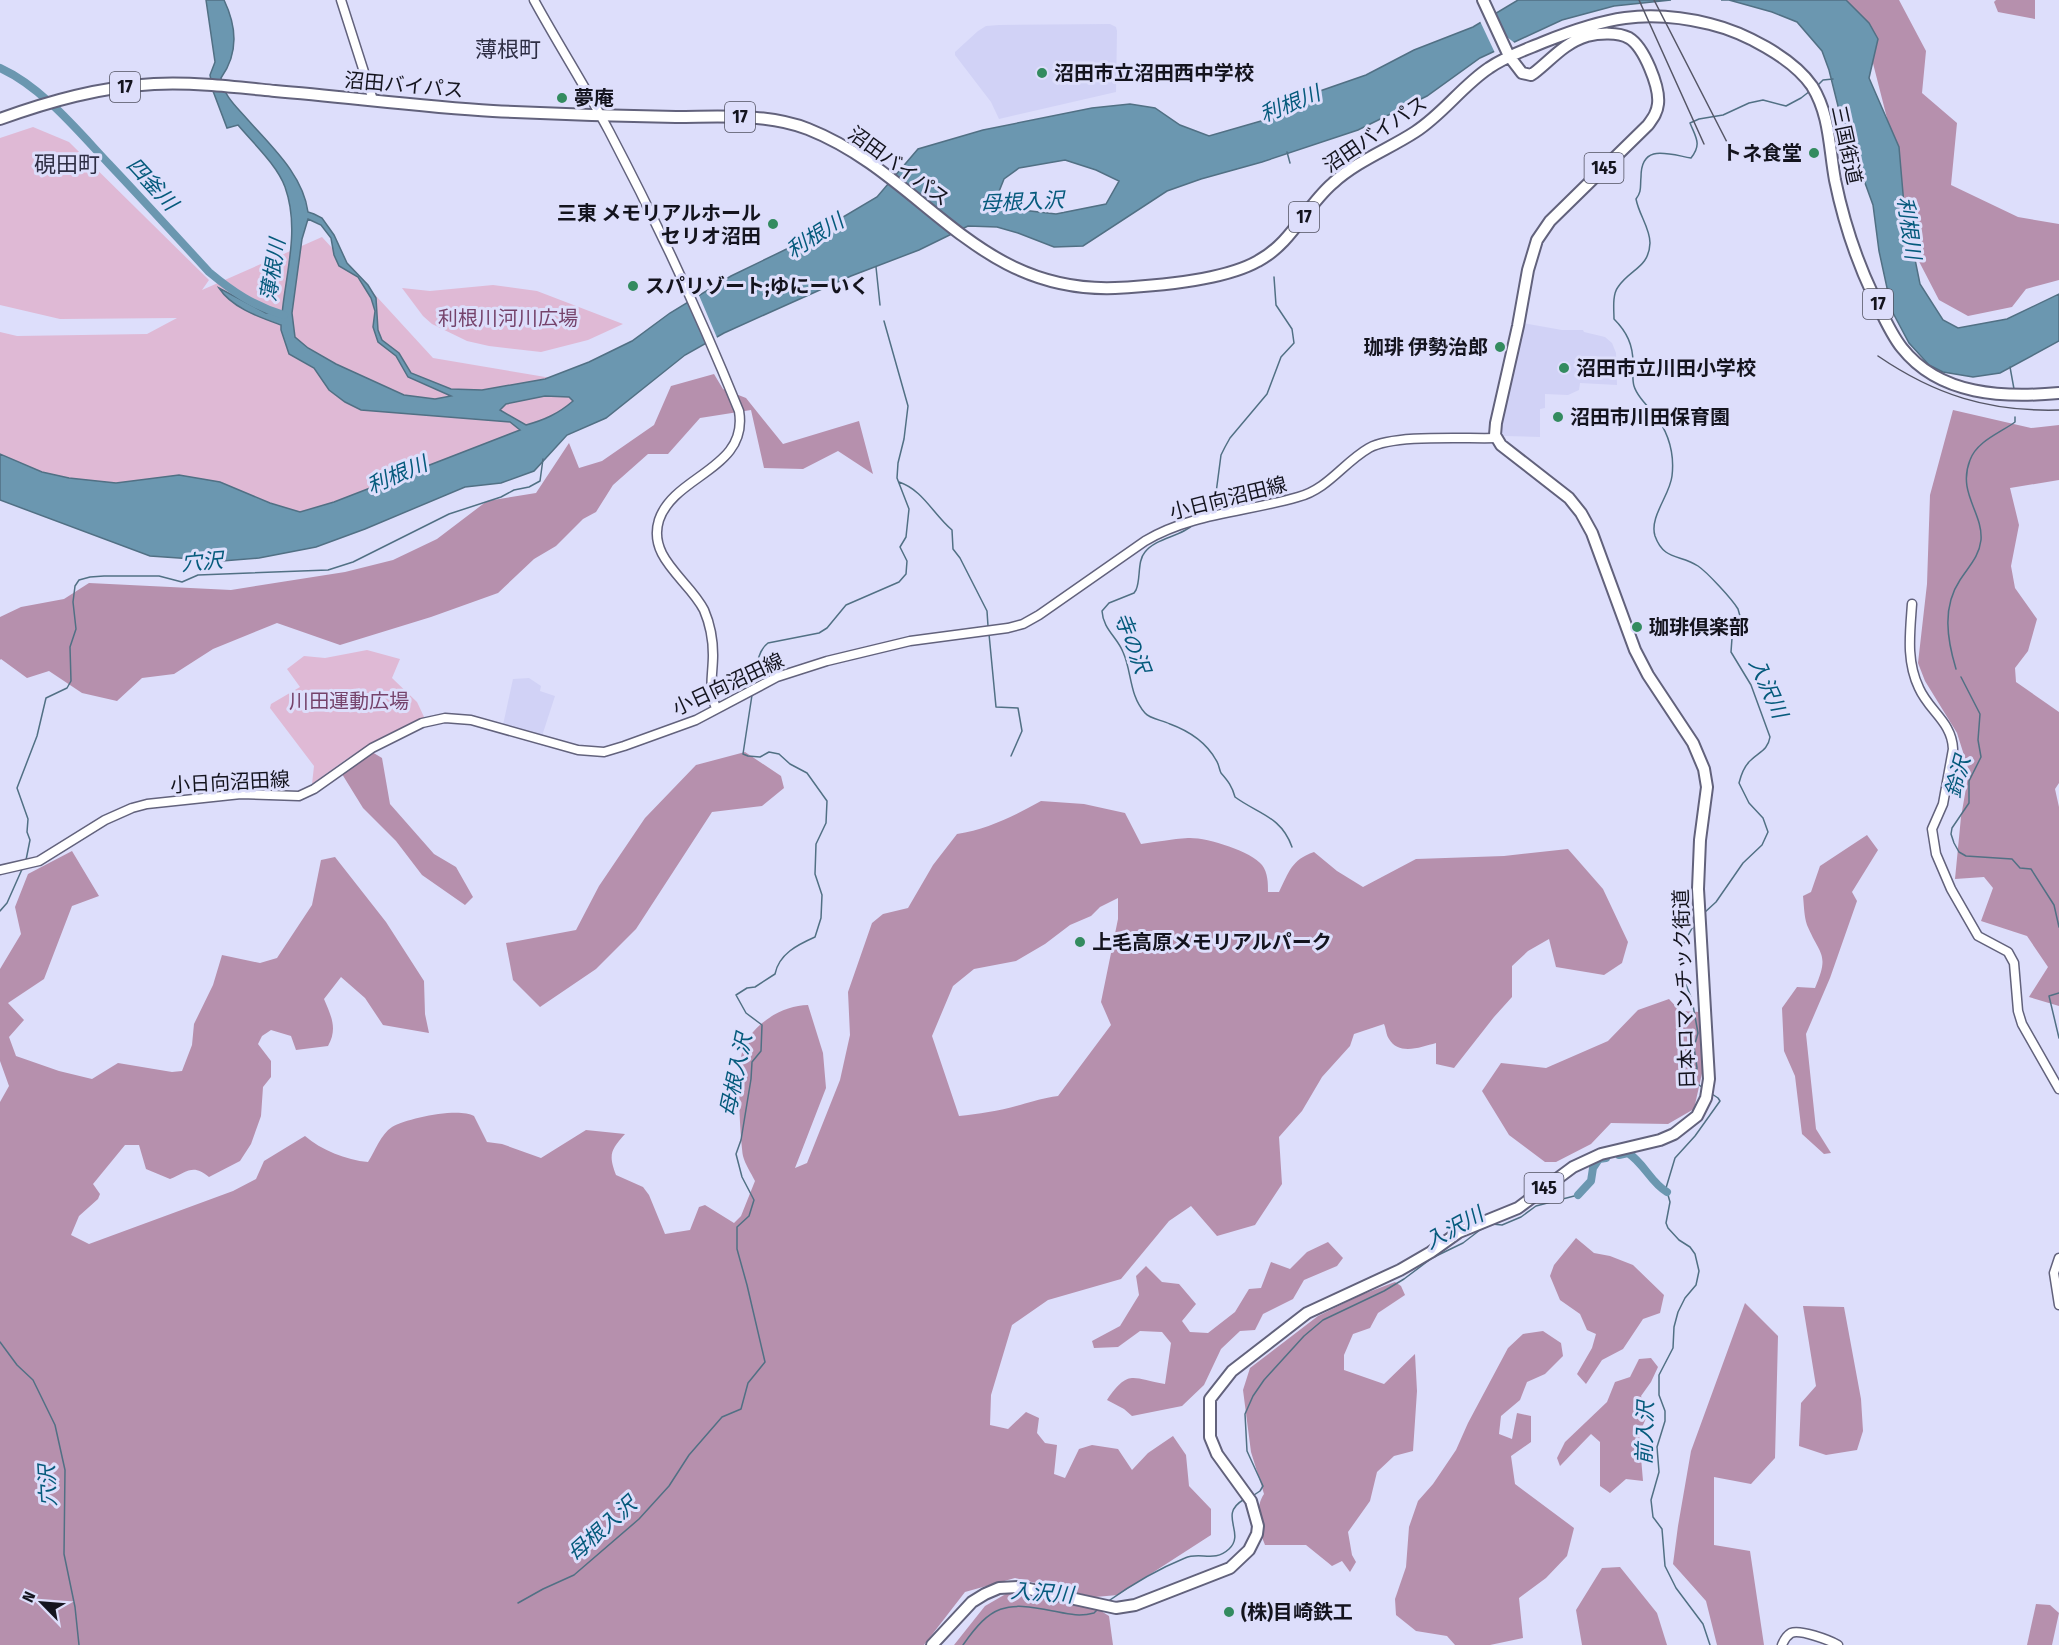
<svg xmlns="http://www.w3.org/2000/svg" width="2059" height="1645" font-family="'Fira Sans Condensed','Noto Sans JP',sans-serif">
  <rect width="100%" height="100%" fill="#dddefb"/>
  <path fill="#d1d2f6" d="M1110,24L1116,27L1117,31L1116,92L999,119L991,102L955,55V52L978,31L986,26L999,25Z
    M1523,323L1562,330H1583L1584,332L1605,337L1612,343L1616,353L1617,385L1580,383L1579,390L1568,395L1545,394V408L1540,409V437L1503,436L1499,433Z
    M529,678L541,686L540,691L555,696L542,736L503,725L513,679Z"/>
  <path fill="#dfb9d5" d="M33,127L69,142L209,280L202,290L322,237L433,358L623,390L261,537L0,486V332L17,336L147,334L177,318L60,319L0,305V138Z
    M493,285L537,291L623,324L588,340L541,352L489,346L467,341L432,324L423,316L402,288L430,291Z
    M367,650L400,659L392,678L417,702L425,719C378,735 352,755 312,784L314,766L270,708L271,704L300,687L287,669L304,656L325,658Z"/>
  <path fill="#b690ad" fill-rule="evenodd" d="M1832,0H1899L1926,51L1922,93L1957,123L1951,185L2018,217L2059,224V280L2026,289L2012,307L1968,316L1939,300L1896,217L1902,177L1864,28Z
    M1996,0H2035V19L1998,12L1994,2Z
    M714,374L723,389L746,398L783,444L859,421L873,474L838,451L803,469L764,468L751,410L700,418L668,454H648L613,485L596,512L583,519L556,546L534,559L498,593L431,617L340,645L277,623L213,649L174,674L142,678L117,701L82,693L49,671L27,678L1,659L0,660V617L21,607L64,599L89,583L231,590L345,572L393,560L437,539L487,501L536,493L569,443L579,468L602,461L654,425L671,386Z
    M1953,410L2031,428L2059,425V480L2010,488L2019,525L2011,566L2015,588L2037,619L2028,651L2015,668L2016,682L2059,712V783L2055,789L2059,807V1006L2029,997L2048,967L2027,936L1981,921L1993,888L1984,877L1955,879L1961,817L1969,771L1957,733L1925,681L1918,663L1927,584L1930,495Z
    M367,749L382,758L390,804L434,854L456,867L473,897L465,905L422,875L396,841L363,808L342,774Z
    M745,752L781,776L784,788L762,806L712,812L636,929L596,969L540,1007L513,980L506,943L576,930L599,886L645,818L696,765Z
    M1041,801L1084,804L1125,813L1141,844C1156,842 1172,839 1188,838C1206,837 1251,851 1262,865C1268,873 1268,883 1268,892H1279C1289,872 1291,860 1314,852L1337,871L1363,887L1416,859L1504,856L1568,849L1603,889L1628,942L1622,963L1604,975L1556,967L1549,939L1528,951L1512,966V997L1494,1017L1454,1068L1436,1064V1043C1421,1047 1399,1056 1389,1039C1386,1035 1386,1028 1384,1024L1354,1034L1350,1046L1322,1077L1302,1111L1279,1137L1282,1184L1255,1225L1217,1236L1191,1206L1169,1221L1121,1279L1048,1300L1012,1325L991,1395L990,1425L1008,1429L1026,1412L1039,1418L1037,1433L1045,1443L1057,1445L1054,1474L1065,1478L1079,1449L1092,1445L1118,1449L1132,1470L1148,1453L1173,1436L1186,1455L1189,1486L1211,1509V1535L1118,1595L1095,1597L1015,1578L965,1592L924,1645H0V1102L9,1086L0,1061V969L21,934L15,907L28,874L72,851L99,896L72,906L44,979L8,1003L24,1020L9,1037L16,1056L59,1071L92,1079L118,1063L172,1072L182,1071L192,1045L194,1024L213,985L222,955L260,963L277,958L312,905L321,860L335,857L386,922L424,981L425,1014L429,1033L383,1025L365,998L341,977L324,999C331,1016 338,1028 328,1046L296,1050L291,1036L271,1030L262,1036L258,1044L271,1061V1077L263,1087L261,1116L251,1144L240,1161L209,1177C193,1163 187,1172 170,1179L146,1169L139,1145H125L93,1184L100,1194L98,1199L79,1216L71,1235L89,1244L233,1191L256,1179L264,1161L305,1136C321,1150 346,1160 368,1162C375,1151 381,1134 392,1127C407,1118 459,1107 474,1116L487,1142L502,1144L541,1158L586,1130L625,1134C611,1150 608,1154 616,1175L643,1187L649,1195L665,1234L690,1230L699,1207L705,1205L734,1223L741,1216L755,1181C751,1173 745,1164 743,1156C740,1135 736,1068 743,1049C752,1024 783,1005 808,1005L823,1053L826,1088L795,1168L807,1163L840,1080L850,1035L848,992L872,923L883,914L908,908L933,865L957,834C988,829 1014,816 1041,801ZM1118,898V919L1101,1002L1111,1025L1058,1096C1043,1098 1034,1101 1020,1105C1000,1111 979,1114 959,1116L932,1036L953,986L974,969L1016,961L1045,944L1070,925L1091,916L1100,907Z
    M1867,835L1878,850L1852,892L1857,901L1830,978L1806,1034L1816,1129L1831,1153L1824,1154L1802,1134L1795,1076L1784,1051L1782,1008L1797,987L1815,988C1830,953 1820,956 1807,925C1804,916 1804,905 1803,896L1811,892L1820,866Z
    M1669,999L1680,1011L1700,1012L1705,1060L1694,1109L1668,1124L1611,1123L1591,1144L1556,1162H1545L1509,1135L1482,1091L1501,1063L1546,1068L1608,1041L1638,1010Z
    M1576,1238L1594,1253L1610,1256L1633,1265L1664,1295L1660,1313L1643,1319L1623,1349L1602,1360L1586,1384L1577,1374L1592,1348L1596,1334L1587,1330L1580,1314L1560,1300L1550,1276L1554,1265Z
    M1328,1242L1343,1258L1337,1266L1304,1280L1293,1299L1263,1314L1255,1330L1240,1331L1221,1349L1204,1385L1182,1406L1132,1416L1124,1409L1107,1400C1129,1368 1132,1379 1165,1384L1171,1343L1162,1332L1140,1331L1118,1347L1094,1348L1092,1341L1120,1326L1139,1295L1136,1276L1146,1266L1162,1282L1179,1284L1196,1304L1182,1321L1190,1332L1208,1333L1235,1312L1249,1289L1261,1288L1271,1262L1290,1269L1307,1252Z
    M1395,1282L1401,1286L1405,1295L1378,1313L1370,1328L1353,1334L1344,1355V1370L1384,1384L1415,1354L1417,1391L1413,1451L1394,1456L1377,1472L1370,1501L1348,1532L1352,1555L1356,1562L1350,1572L1342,1561L1332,1566L1306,1545H1265C1259,1530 1254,1509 1264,1494L1251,1452L1243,1390L1250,1368L1318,1316L1361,1295Z
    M1745,1303L1778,1336L1775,1458L1751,1484L1714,1477V1545L1750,1551L1764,1645H1717L1706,1601L1673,1564L1678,1526L1691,1451Z
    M1803,1306L1844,1307L1861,1399L1863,1431L1857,1450L1826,1455L1799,1446L1801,1403L1816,1386Z
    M1543,1331L1561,1343L1563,1356L1545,1374L1527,1382L1520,1400L1501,1416L1499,1434L1512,1439L1517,1413L1531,1416V1442L1511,1456L1515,1484L1574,1528L1567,1556L1546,1578L1519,1598L1523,1638L1490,1645H1455L1447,1636L1416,1631L1396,1615L1395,1599L1406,1567L1409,1527L1418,1501L1433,1484L1456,1450L1468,1423L1508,1348L1523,1334Z
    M1651,1358L1658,1367L1651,1382L1641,1396L1648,1414L1639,1434L1643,1481L1626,1479L1610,1493L1600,1486V1442L1591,1434L1560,1466L1557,1458L1565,1442L1607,1402L1615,1382L1630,1377L1639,1359Z
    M1620,1567L1657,1613L1667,1645H1582L1576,1610L1602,1568Z
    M1011,1591L1088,1603L1109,1616L1113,1645H954L985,1606Z
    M2036,1604L2050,1605L2059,1613L2052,1645H2027Z"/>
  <path fill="#6b97b0" stroke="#517084" stroke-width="1.5" fill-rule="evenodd" d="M206,0H224C237,27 239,53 221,78C224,97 236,106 248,120C272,147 303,175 308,212L314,214L322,218L334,235L347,263L368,285L376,298L378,330L382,340L399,353L411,373L451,389L482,390L545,379L589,362L632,341L670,313L731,276L801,242L877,197L918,149L983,130L1092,108L1130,104L1155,108L1180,125L1209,136L1268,119L1317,92L1366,75L1414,50L1473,27L1518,0H1671L1614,6L1562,20L1480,58L1427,96L1358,130L1262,162L1201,179L1167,191L1083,246L1054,247L1018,233L997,227L968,226L919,250L851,276L764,315L724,333L685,355L606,418L567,435L534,471L501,483L465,487L365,529L316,547L259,558L222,561L150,556L0,500V454L42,472L69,478L116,483L179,475L220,482L270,503L300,512L334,502L520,430L510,422L361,410L345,402L329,390L314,368L289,354L281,330V325C259,317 232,308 219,288L266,313L282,314C286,272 300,229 285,187C277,165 253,143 238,125L227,128L213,91L210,75L215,62ZM1065,160L1096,170L1119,181L1106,204L1056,214L1022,210L1014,197L998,194L1004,179L1019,168ZM308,219L321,225L331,238L334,255L339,266L358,277L371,298L375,311L373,327L378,342L396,356L408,377L451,396L435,399L404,395L336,364L308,348L295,337L292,313L302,239ZM545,396L569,397L573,401C558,414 544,420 526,425L500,410L506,404Z
    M1721,0H1846L1869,23L1878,39L1869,78L1899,147L1904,205L1920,284L1943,320L1958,328L2007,319L2059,294V341L2000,373L1973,377L1943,372L1929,365L1909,343L1892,311L1879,251L1873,205L1840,114L1829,70L1822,51L1797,22L1772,12L1729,0Z"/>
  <path fill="#dddefb" d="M1492,12L1507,37L1516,44L1495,53L1479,19Z
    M698,293L718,340L708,345L688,299Z"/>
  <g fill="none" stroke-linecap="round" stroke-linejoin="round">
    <path stroke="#517084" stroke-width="1.5" d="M1818,85L1823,80L1833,79
      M1287,152L1290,163
      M876,267L880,305
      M2010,367L2014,389
      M899,482C923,490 933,514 952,530L953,549L960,558L987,611L988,626
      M1201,515L1216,493L1221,455L1225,447L1230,438L1267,394L1281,357L1294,343L1292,329L1276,305L1274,277
      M1195,523C1182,537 1157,537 1145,552C1137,561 1141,579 1136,590L1134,593L1109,603L1102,611C1103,629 1117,637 1123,652C1132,672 1129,695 1145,713C1150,719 1162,720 1170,724C1189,731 1206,742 1216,760C1219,764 1219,769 1221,773C1228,781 1232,786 1235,797C1258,814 1281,816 1292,847
      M989,634L996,707L1018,708L1022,731L1011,756
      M1956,669C1947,639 1942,607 1960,580C1969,566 1979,557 1981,540C1983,512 1957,493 1970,460C1977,441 2000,433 2015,422V417
      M1961,677L1980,714L1978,740L1981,757L1969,781V803L1952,828L1951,834L1954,843L1959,852L1966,856L2012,859L2020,868L2031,869L2054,905L2059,927
      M754,685C757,670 756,652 768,643L819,633L827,628L846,605L899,582L906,574L907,561L900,547L906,537L909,509L897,478L898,463L904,439L908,406L884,321
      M26,860L30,840L27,832L28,819L17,788L37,736L46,698L67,688L71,681L70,647L76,629L73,602L75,586L79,580L90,577L104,576H159L182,582L198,575L328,570L353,562L449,514L501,497L514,490L529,487L540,481L543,459
      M0,911L7,903L23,867
      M1704,913L1716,902L1743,863L1762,845L1768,832L1763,818L1749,803L1739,783C1741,775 1744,766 1751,760C1759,752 1768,750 1770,737L1751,685L1731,652L1732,638L1740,616L1738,609C1732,599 1707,572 1698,566C1680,554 1664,561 1655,536C1649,517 1670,495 1672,476C1675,451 1668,431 1653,412C1646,405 1637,396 1634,386C1632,379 1633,371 1633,363C1633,345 1627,332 1614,319C1614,310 1612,295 1618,287C1630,269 1649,268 1650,243C1650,228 1639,215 1636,199C1642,191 1640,187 1641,177C1641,143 1668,154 1691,158C1702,144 1696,138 1690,123L1699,119L1723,115L1749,103L1763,100L1786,106L1801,98L1810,91
      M1695,923L1681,948L1678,964L1692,1000L1698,1033L1694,1047L1697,1068L1694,1078L1695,1082L1703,1088
      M2059,993L2049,996L2059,1038
      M0,1342L17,1365L33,1380L55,1425L65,1470L64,1554L75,1607L79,1645
      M1254,1495L1260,1491L1263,1486L1247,1451L1245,1414L1253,1396L1264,1380L1304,1336L1323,1320L1384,1291L1404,1279L1432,1258L1463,1243L1480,1230L1492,1224L1502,1225L1521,1217L1536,1206L1578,1195
      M1107,1602C1131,1585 1158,1569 1185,1558C1200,1551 1214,1563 1229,1549C1246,1533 1218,1515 1243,1500
      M518,1603L543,1589L574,1575L639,1519L669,1486L689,1455L722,1417L741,1409L748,1383L765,1362L747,1285L737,1249V1227L749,1216L754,1200L742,1177L736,1154L741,1140L751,1079L752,1062L761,1051L762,1025L746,1013L736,995L747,988L755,987L775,974C779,954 797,945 815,937L821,918L822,895L815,874L816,844L826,823L827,801L807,773L790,764L779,754L769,752L760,757L748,756L743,754L752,695
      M963,1645C991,1605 1005,1601 1053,1611C1068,1614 1079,1617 1094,1613L1098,1609
      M1710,1645L1703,1624L1676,1588L1665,1566L1662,1529L1653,1517L1651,1500L1659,1472L1657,1447L1665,1421V1411L1659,1395V1375L1673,1348L1674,1327L1678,1312L1685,1298L1696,1285L1699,1271L1695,1254L1690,1247L1679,1240L1668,1228L1666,1223L1670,1202L1666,1188L1675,1158L1695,1136L1720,1101L1718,1098L1712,1094"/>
    <path stroke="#6b97b0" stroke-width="8" d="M0,68C42,87 78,131 109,164C143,200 176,236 209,272C233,292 254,306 284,315
      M1619,1155L1628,1153C1644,1163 1651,1183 1667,1192
      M1578,1195L1591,1181L1593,1168L1599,1159L1606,1158"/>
    <defs>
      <path id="secondary" d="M341,0L373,100
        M534,0C558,44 585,86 609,131C657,222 700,315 739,411C749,469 674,475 659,520C647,558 689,580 704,610C710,624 713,640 713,655C713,674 708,690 716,708
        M1912,604C1910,633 1906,661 1919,688C1929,711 1952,722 1953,749L1943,804L1932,829L1936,854L1951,889L1978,936L2008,952L2014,963L2018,1011L2022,1024L2059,1089
        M0,870L39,861L105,820L132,808L147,804L241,794L299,796L314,789L372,748L422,723L445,718L471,720L578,750L604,752L624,746L696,720L777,677L827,661L910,641L1008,628L1023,624L1039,615L1145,541C1192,513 1247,512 1298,497C1328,489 1343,463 1369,448C1395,434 1465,439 1496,438
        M2059,1258L2054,1273L2059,1305
        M1782,1645C1784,1640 1786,1636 1791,1633C1800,1629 1829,1640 1838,1645"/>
      <path id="highway" d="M0,119C50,101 100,87 154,84C194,82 235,87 275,91C348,97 421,107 493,111C554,114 615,116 676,117C720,117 767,113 808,129C924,175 974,293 1115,288C1155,286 1223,281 1258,261C1292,243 1305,207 1333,183C1357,161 1389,149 1415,132C1443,114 1462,86 1489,68C1506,56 1525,50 1544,42C1604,18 1645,8 1710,24C1743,32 1792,57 1812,86C1830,115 1829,147 1835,180C1843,219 1856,259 1873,295C1882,313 1890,333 1902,348C1940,396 2004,398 2059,393
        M932,1645L972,1602L985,1594L999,1588L1020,1587L1116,1608L1135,1605L1230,1568L1249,1550L1257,1534L1258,1526L1251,1501L1217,1454L1210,1437V1399L1232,1371L1307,1313L1400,1270L1431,1252L1459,1232L1518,1208L1573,1167L1601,1154L1660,1140L1674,1134L1697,1116L1706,1098L1709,1079L1698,889L1700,840L1707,787L1704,769L1693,743L1648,675L1635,650L1592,533L1581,513L1569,498L1501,445L1495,435L1496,423L1518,326L1528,270L1537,240L1550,221L1648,125C1653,118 1657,113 1658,104C1660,87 1644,47 1629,38C1618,32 1599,33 1587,36C1564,43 1552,59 1534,73L1531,75L1522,73L1509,56L1483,0"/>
    </defs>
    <use href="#secondary" stroke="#62627c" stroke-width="11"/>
    <use href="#highway" stroke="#62627c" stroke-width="14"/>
    <use href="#secondary" stroke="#fff" stroke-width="8"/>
    <use href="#highway" stroke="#fff" stroke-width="10"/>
    <path stroke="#555666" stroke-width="1.5" d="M1639,0L1704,144
      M1654,0L1731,150
      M1878,356C1935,395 1989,412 2059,410"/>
  </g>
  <g fill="#338b5f" stroke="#dddefb" stroke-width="2">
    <circle cx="1042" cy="73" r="6"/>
    <circle cx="562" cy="98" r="6"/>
    <circle cx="1814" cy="153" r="6"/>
    <circle cx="773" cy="224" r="6"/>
    <circle cx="633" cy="286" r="6"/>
    <circle cx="1500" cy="347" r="6"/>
    <circle cx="1564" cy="368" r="6"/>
    <circle cx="1558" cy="417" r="6"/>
    <circle cx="1637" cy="627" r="6"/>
    <circle cx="1080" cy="942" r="6"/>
    <circle cx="1229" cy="1612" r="6"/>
  </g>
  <g text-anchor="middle" stroke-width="6" stroke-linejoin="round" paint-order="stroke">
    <g fill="#dddefb" stroke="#505160" stroke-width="1.5">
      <rect x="110" y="72" width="30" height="30" rx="4.5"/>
      <rect x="725" y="102" width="30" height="30" rx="4.5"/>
      <rect x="1584.5" y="153" width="39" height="30" rx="4.5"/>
      <rect x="1289" y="202" width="30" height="30" rx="4.5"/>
      <rect x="1863" y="289" width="30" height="30" rx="4.5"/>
      <rect x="1524.5" y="1173" width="39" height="30" rx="4.5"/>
    </g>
    <g font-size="18" font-weight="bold" fill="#14141e">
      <text x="125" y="93">17</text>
      <text x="740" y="123">17</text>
      <text x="1604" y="174">145</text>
      <text x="1304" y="223">17</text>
      <text x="1878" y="310">17</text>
      <text x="1544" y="1194">145</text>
    </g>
    <g font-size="20" font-weight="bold" fill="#14141e" stroke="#dddefb" text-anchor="start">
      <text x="1054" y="80">沼田市立沼田西中学校</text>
      <text x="574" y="105">夢庵</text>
      <text x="1802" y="160" text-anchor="end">トネ食堂</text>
      <text x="761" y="220" text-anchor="end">三東 メモリアルホール<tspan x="761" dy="23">セリオ沼田</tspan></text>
      <text x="645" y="293">スパリゾート;ゆにーいく</text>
      <text x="1488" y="354" text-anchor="end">珈琲 伊勢治郎</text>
      <text x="1576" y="375">沼田市立川田小学校</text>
      <text x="1570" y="424">沼田市川田保育園</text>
      <text x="1649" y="634">珈琲倶楽部</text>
      <text x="1092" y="949">上毛高原メモリアルパーク</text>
      <text x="1241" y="1619">(株)目崎鉄工</text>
    </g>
    <g font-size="20" fill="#14141e" stroke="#dddefb">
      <text transform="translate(404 85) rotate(5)" y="7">沼田バイパス</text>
      <text transform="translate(1375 134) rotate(-34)" y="7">沼田バイパス</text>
      <text transform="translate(1847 145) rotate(78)" y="7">三国街道</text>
      <text transform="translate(899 166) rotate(36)" y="7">沼田バイパス</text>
      <text transform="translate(1228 498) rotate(-14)" y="7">小日向沼田線</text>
      <text transform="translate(728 684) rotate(-25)" y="7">小日向沼田線</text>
      <text transform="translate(230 782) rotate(-3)" y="7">小日向沼田線</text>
      <text transform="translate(1684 989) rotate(-92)" y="7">日本ロマンチック街道</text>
    </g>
    <g font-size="20" fill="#75436b" stroke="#dddefb">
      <text x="508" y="325">利根川河川広場</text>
      <text x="349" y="708">川田運動広場</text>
    </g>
    <g font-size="21" font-style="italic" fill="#055a7c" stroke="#dddefb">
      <text transform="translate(1290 104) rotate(-22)" y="7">利根川</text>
      <text transform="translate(152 184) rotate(47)" y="7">四釜川</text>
      <text transform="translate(1022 202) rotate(-3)" y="7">母根入沢</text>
      <text transform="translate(1909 228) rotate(82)" y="7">利根川</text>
      <text transform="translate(815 236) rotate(-32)" y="7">利根川</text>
      <text transform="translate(273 270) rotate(-81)" y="7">薄根川</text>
      <text transform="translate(397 475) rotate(-23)" y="7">利根川</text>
      <text transform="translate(202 562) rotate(-5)" y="7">穴沢</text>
      <text transform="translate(1132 643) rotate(69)" y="7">寺の沢</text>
      <text transform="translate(1768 688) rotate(66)" y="7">入沢川</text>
      <text transform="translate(1958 777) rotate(-75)" y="7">鈴沢</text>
      <text transform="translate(736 1075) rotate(-78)" y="7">母根入沢</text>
      <text transform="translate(1454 1228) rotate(-29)" y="7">入沢川</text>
      <text transform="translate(1645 1433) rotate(-88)" y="7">前入沢</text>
      <text transform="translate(48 1486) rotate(-93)" y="7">穴沢</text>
      <text transform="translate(602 1529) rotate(-42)" y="7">母根入沢</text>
      <text transform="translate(1042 1593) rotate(4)" y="7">入沢川</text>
    </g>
    <g font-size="22" fill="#2e2e44" stroke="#dddefb">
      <text x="508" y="57">薄根町</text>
      <text x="67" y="172">硯田町</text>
    </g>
  </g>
  <g transform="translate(42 1603) rotate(295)" stroke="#dddefb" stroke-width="4.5" paint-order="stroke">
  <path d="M0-4.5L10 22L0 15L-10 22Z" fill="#14141e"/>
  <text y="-9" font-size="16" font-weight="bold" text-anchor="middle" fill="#14141e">N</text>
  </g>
</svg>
